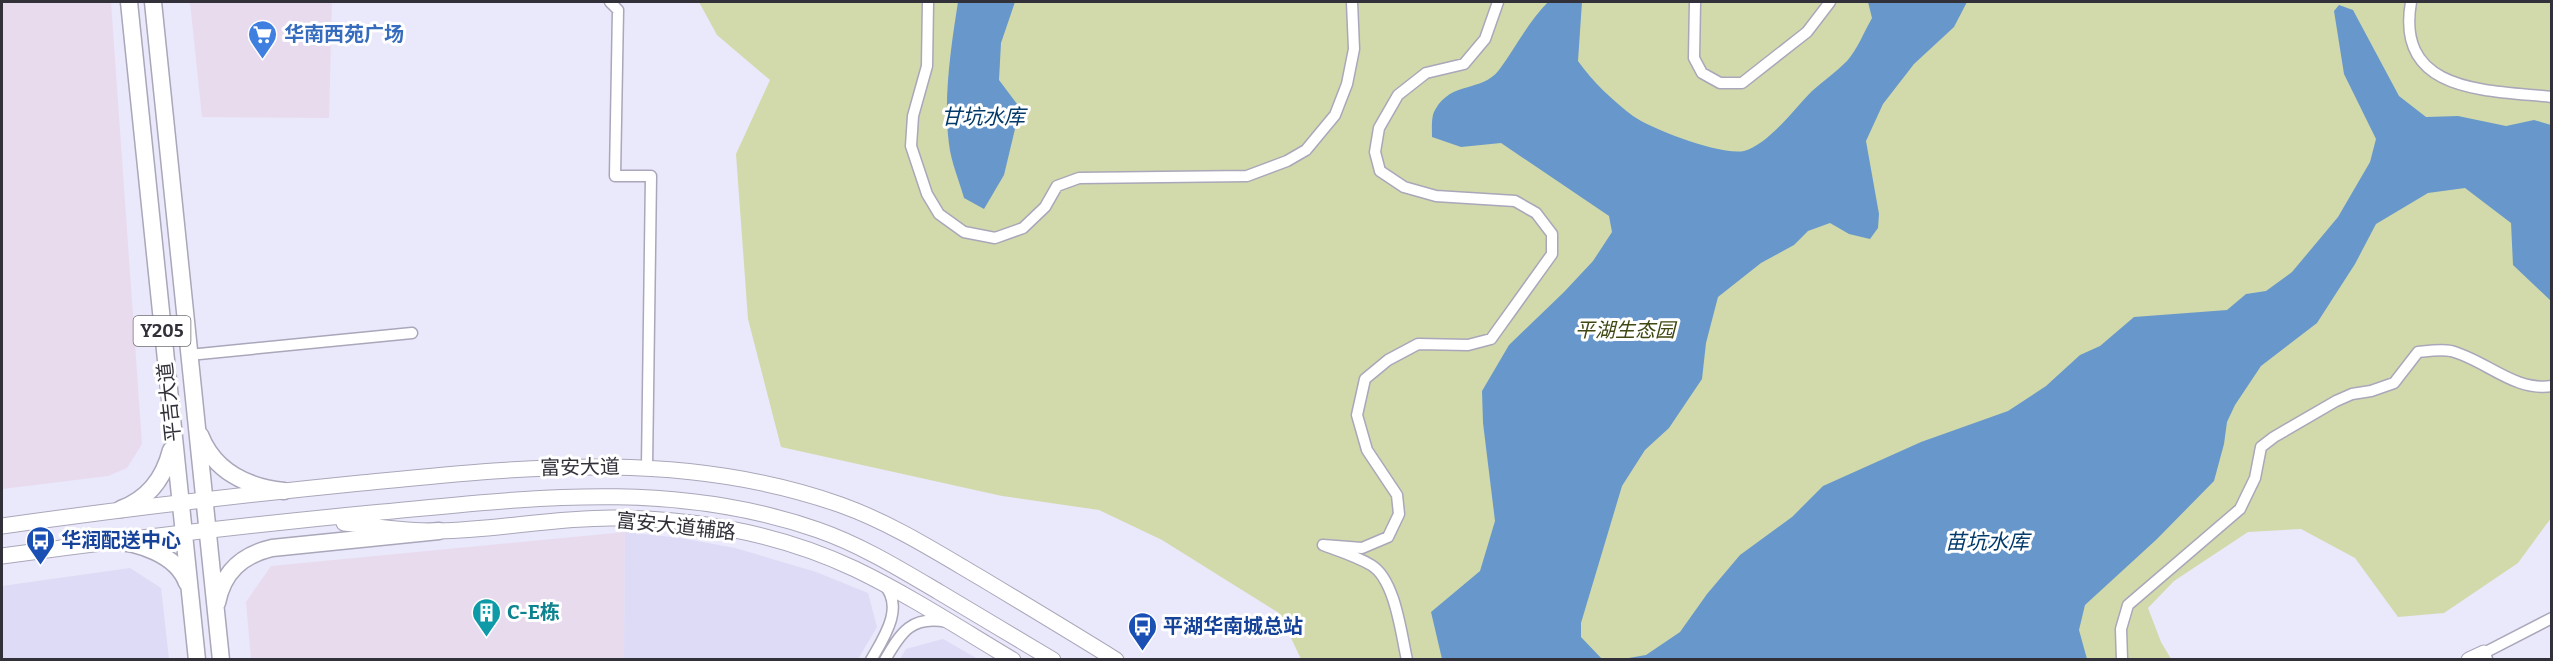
<svg xmlns="http://www.w3.org/2000/svg" width="2553" height="661" font-family="Bitter,'Noto Sans SC',serif">
  <rect width="100%" height="100%" fill="#eae8fb"/>
  <path fill="#e9dbee" d="M2,2H111L142,444L127,468L108,476L2,489Z
    M190,2H332L329,118L202,117Z
    M625,532L624,659H251L246,602L271,566Z"/>
  <path fill="#dddbf5" d="M625,532L680,538L735,548L816,572L868,593L877,627L858,659H624Z
    M130,568L161,588L169,659H2V586Z
    M943,639L978,659H900L906,649Z"/>
  <path fill="#d2daac" d="M699,2H2551V518L2518,563L2444,613L2398,617L2355,558L2301,529L2248,532L2174,581L2148,608L2161,642L2171,659H1301L1279,613L1162,540L1099,510L1002,496L781,447L748,319L736,154L770,80L717,35Z"/>
  <path fill="#6898cb" d="M958,2H1015L1001,43L999,80L1020,108L1004,175L984,209L964,198C959,180 951,162 949,144C943,100 951,46 958,2Z
    M1548,2H1582L1578,61C1593,82 1612,100 1633,116C1651,129 1722,156 1744,151C1769,144 1795,108 1812,91C1823,81 1836,72 1847,61C1857,50 1864,32 1872,18L1868,2H1967L1954,27L1914,64L1883,104L1866,141L1879,214L1878,228L1870,239L1849,234L1830,223L1808,231L1794,245L1761,263L1718,297L1706,343L1702,379L1669,428L1645,450L1622,486L1581,623V637L1602,659H1442L1431,612L1480,571L1495,521L1483,423L1482,391L1509,345L1564,292L1593,261L1612,232L1609,216L1501,143L1461,147L1432,137C1432,129 1431,116 1435,110C1452,80 1481,93 1499,70C1516,47 1528,22 1548,2Z
    M2339,5L2353,10L2399,96L2426,117L2458,116L2506,126L2534,120L2551,125V301L2513,265L2511,223L2465,188L2428,193L2376,224L2355,264L2317,323L2261,366L2235,405L2227,422L2224,444L2214,481L2157,539L2085,605L2079,630L2087,659H1623L1646,655L1680,632L1707,594L1740,555L1792,517L1823,486L1921,442L2008,411L2046,386L2080,355L2100,346L2134,317L2227,310L2246,294L2266,291L2292,272L2338,217L2370,162L2376,139L2344,74L2334,11Z"/>
  <g fill="none" stroke-linecap="round" stroke-linejoin="round">
    <defs>
      <path id="street" d="M610,2L618,10L615,176H651L647,467
        M928,2L927,66L913,116L911,146L927,194L939,214L964,232L995,238L1023,228L1045,207L1057,186L1079,178L1247,176L1287,161L1306,150L1335,115L1347,84L1354,49L1352,2
        M1695,2L1694,58L1702,73L1720,83H1742L1807,32L1830,2
        M2411,2C2395,94 2488,90 2552,97
        M189,355L412,333
        M2487,659L2484,653L2552,618
        M871,660C883,639 906,606 883,584
        M885,660C901,632 912,615 947,622
        M1407,660C1401,633 1395,579 1371,565C1356,556 1339,551 1323,545L1362,548L1388,537L1399,514L1397,495L1367,450L1357,415L1365,379L1388,360L1418,344L1468,345L1491,339L1552,254V234L1536,213L1515,201L1436,196L1404,187L1380,171L1375,152L1379,128L1398,95L1426,73L1464,64L1485,39L1498,2
        M2122,660L2121,629L2128,605L2240,509L2255,478L2261,447L2274,437L2336,401L2352,394L2371,391L2394,383L2418,352C2428,351 2441,349 2451,351C2486,360 2514,392 2552,386"/>
      <path id="secondary" d="M344,523C375,526 408,532 439,531C498,530 557,517 616,518C697,519 781,534 855,569C909,595 961,629 1013,660
        M2,526C121,509 241,495 361,483C524,467 683,449 841,505C891,523 935,551 981,578C1026,605 1071,632 1116,660
        M2,556C125,539 248,525 372,513C524,499 669,478 818,530C861,545 900,569 939,592C977,615 1015,637 1053,660
        M2469,660L2484,653"/>
      <path id="primary" d="M129,2L197,660
        M153,2L221,660
        M200,435C214,471 247,487 284,491
        M121,509C148,499 164,478 171,450
        M110,541C137,542 177,554 187,583
        M217,603C223,572 242,555 272,548L439,531"/>
    </defs>
    <use href="#street" stroke="#a9a7b9" stroke-width="13"/>
    <use href="#secondary" stroke="#a9a7b9" stroke-width="17"/>
    <use href="#primary" stroke="#a9a7b9" stroke-width="19"/>
    <use href="#street" stroke="#fff" stroke-width="10"/>
    <use href="#secondary" stroke="#fff" stroke-width="15"/>
    <use href="#primary" stroke="#fff" stroke-width="16"/>
  </g>
  <defs>
    <symbol id="supermarket-pin" viewBox="-11 -11 22 30"><path d="M0 17L-7.5 6A9.5 9.5 0 1 1 7.5 6Z" fill="#3f7fe0" stroke="#fff"/><path d="M-6-5.5h2.5l.6 2H6L4.5 2H-2.5L-4.4-4H-6ZM-1.5 3.2a1.3 1.3 0 1 0 .1 0ZM3 3.2a1.3 1.3 0 1 0 .1 0Z" fill="#fff"/></symbol>
    <symbol id="bus-pin" viewBox="-11 -11 22 30"><path d="M0 17L-7.5 6A9.5 9.5 0 1 1 7.5 6Z" fill="#1a4fb4" stroke="#fff"/><path d="M-5-6H5V4H4V6H2V4H-2V6H-4V4H-5ZM-3.5-4V0h7V-4ZM-3.5 1.2v1.5H-2V1.2ZM2 1.2v1.5H3.5V1.2Z" fill="#fff"/></symbol>
    <symbol id="building-pin" viewBox="-11 -11 22 30"><path d="M0 17L-7.5 6A9.5 9.5 0 1 1 7.5 6Z" fill="#0f9aa8" stroke="#fff"/><path d="M-4-6H4V6H1V3H-1V6H-4ZM-2.5-4.3h1.7v1.8h-1.7ZM.8-4.3h1.7v1.8H.8ZM-2.5-1h1.7V.8h-1.7ZM.8-1h1.7V.8H.8Z" fill="#fff"/></symbol>
  </defs>
  <g fill-rule="evenodd">
    <use href="#supermarket-pin" x="246" y="18" width="33" height="45"/>
    <use href="#bus-pin" x="24" y="524" width="33" height="45"/>
    <use href="#building-pin" x="470" y="596" width="33" height="45"/>
    <use href="#bus-pin" x="1126" y="610" width="33" height="45"/>
  </g>
  <g text-anchor="middle" stroke-width="6" stroke-linejoin="round" paint-order="stroke">
    <rect fill="#fff" stroke="#706f74" stroke-width="1.5" x="133.5" y="316" width="57" height="30" rx="4.5"/>
    <g font-size="18" font-weight="bold" fill="#323139">
      <text x="162" y="337">Y205</text>
    </g>
    <g font-size="20" font-weight="bold" fill="#366cbe" stroke="#fff" text-anchor="start">
      <text x="284" y="41">华南西苑广场</text>
    </g>
    <g font-size="20" font-style="italic" fill="#424813" stroke="#fff">
      <text x="1625" y="337">平湖生态园</text>
    </g>
    <g font-size="20" fill="#323139" stroke="#fff">
      <text transform="translate(169 402) rotate(-96)" y="7">平吉大道</text>
      <text transform="translate(580 467) rotate(-1)" y="7">富安大道</text>
      <text transform="translate(676 526) rotate(6)" y="7">富安大道辅路</text>
    </g>
    <g font-size="20" font-weight="bold" fill="#164399" stroke="#fff" text-anchor="start">
      <text x="61" y="547">华润配送中心</text>
      <text x="1163" y="633">平湖华南城总站</text>
    </g>
    <g font-size="20" font-weight="bold" fill="#0d838f" stroke="#fff" text-anchor="start">
      <text x="507" y="619">C-E栋</text>
    </g>
    <g font-size="21" font-style="italic" fill="#023a6a" stroke="#fff">
      <text x="983" y="124">甘坑水库</text>
      <text x="1987" y="549">苗坑水库</text>
    </g>
  </g>
  <rect width="2553" height="661" fill="none" stroke="#323139" stroke-width="6"/>
</svg>
